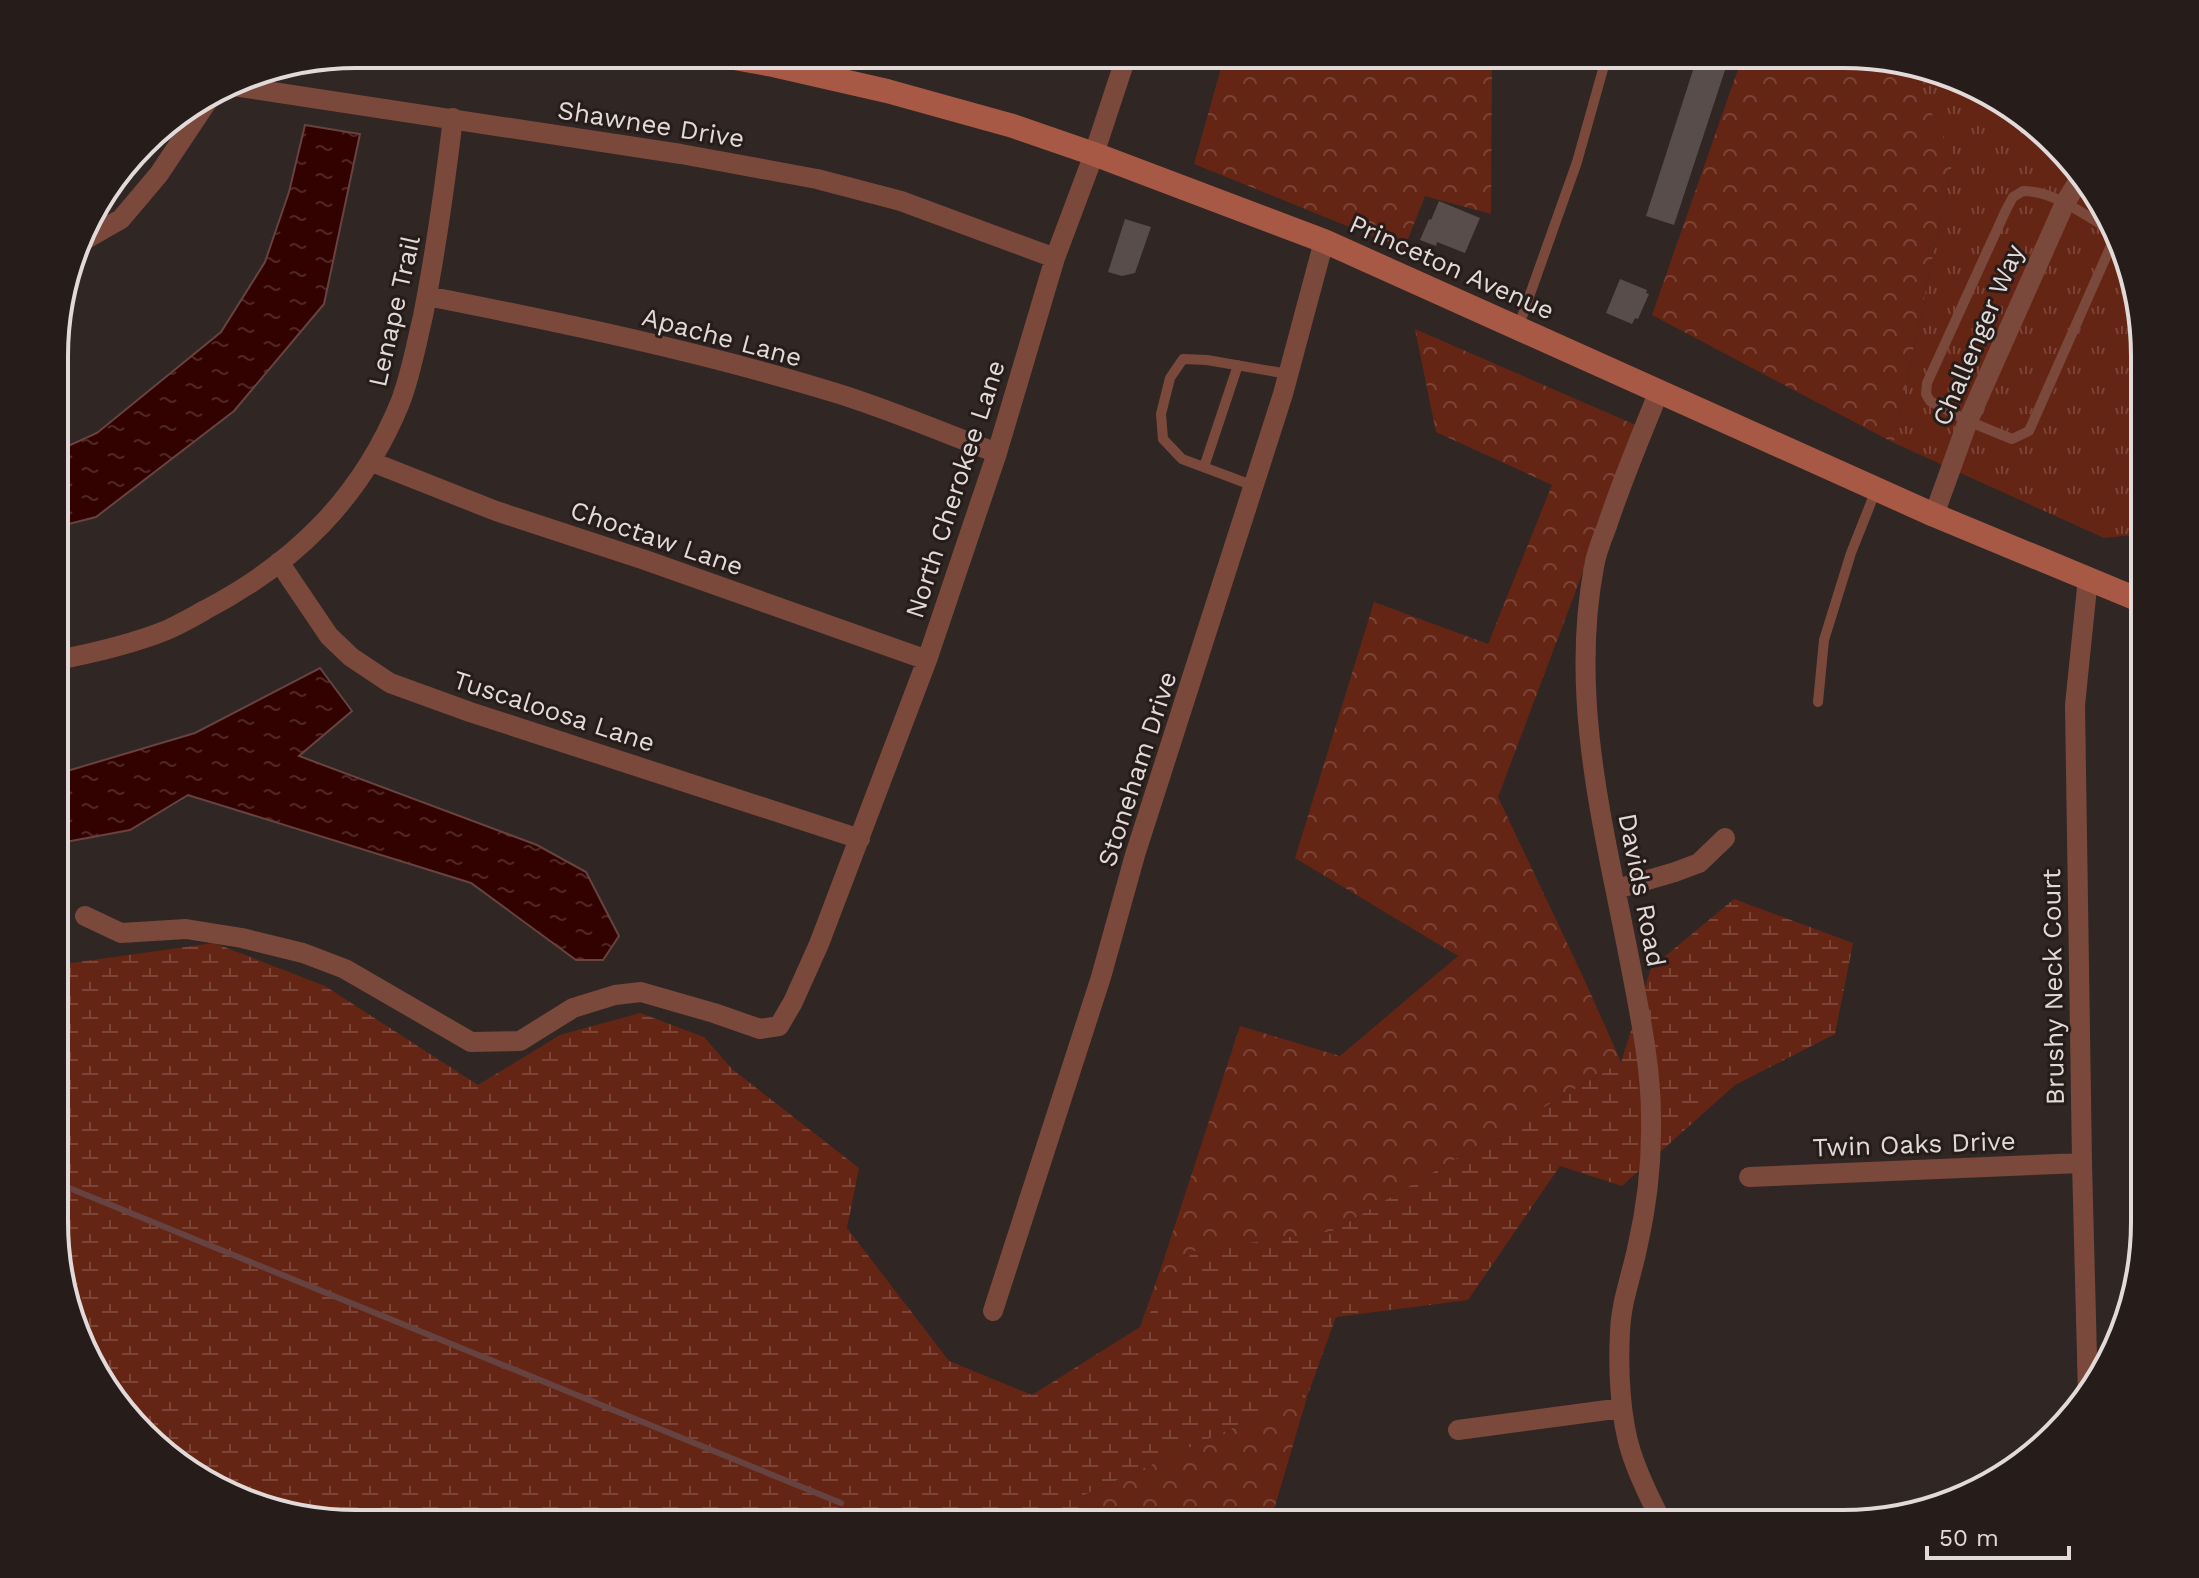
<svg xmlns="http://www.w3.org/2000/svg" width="2199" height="1578" font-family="'Work Sans',sans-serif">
  <defs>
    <pattern id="forest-crowns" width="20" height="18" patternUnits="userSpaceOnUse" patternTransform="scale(2)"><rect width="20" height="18" fill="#652515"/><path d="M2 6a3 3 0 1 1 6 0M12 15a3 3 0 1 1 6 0" fill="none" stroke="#7b4436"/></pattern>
    <pattern id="wetland-marsh" width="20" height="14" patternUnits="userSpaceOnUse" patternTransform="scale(2)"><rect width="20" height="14" fill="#652515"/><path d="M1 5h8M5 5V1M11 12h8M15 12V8" fill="none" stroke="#7b4436"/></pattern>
    <pattern id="park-tufts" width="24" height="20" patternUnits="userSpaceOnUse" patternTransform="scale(2)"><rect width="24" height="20" fill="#652515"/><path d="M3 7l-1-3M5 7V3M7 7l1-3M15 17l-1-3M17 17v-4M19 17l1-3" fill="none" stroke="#7b4436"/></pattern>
    <pattern id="water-ripples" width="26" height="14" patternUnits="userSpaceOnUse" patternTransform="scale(2)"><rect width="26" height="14" fill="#320200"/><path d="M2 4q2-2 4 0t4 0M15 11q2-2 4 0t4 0" fill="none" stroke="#4f2624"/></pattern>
  </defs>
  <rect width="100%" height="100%" fill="#302623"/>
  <path fill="url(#forest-crowns)" d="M1225,54H1492L1491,214L1425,196L1404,249L1194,164Z
    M1743,55H1862L1948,75L1920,89L1954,156L1894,443L1652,315Z
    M1415,329L1638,426L1498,797L1585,981L1621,1062L1333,1231L1193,1252L1140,1327L1160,1271L1240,1026L1340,1056L1458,956L1295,858L1374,602L1488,644L1552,485L1436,432Z
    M1308,1394L1273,1513L1283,1524H1077L1084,1495Z"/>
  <path fill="url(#wetland-marsh)" d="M1734,899L1853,943L1835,1034L1735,1085L1622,1186L1560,1166L1468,1300L1336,1317L1308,1394L1084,1495L1077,1524L337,1523L241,1501L172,1461L94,1372L57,1261V965L214,943L325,986L478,1085L560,1035L640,1013L704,1037L732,1069L859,1168L847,1228L949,1361L1032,1395L1140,1327L1193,1251L1333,1231L1621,1062L1651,968Z"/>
  <path fill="url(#park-tufts)" d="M1948,75L1958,77L2027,117L2114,222L2144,337V534L2104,538L1894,443L1954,156L1919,89Z"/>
  <path fill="url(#water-ripples)" stroke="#664341" stroke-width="2" d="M305,125L360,134L324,304L234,411L96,517L57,527V451L97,433L221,332L265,262L289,192Z
    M320,668L352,711L299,756L537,845L586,872L619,936L603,960H576L471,883L188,795L130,830L71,841H57V774L195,733Z"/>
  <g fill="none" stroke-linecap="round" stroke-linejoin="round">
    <path stroke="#664341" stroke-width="6" d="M57,1183L841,1503"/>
  </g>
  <path fill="#584d4a" d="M1667,55H1730L1674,225L1646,216L1694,67L1666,58Z
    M1439,201L1480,218L1465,253L1437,242L1436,246L1420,240L1429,219L1431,220Z
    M1125,219L1151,227L1135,273L1122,276L1108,272Z
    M1620,279L1647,290L1646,293L1649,294L1638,319L1635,318L1632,324L1606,313Z"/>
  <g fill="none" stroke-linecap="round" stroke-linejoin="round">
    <path stroke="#7a493c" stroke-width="10" d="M2023,191C2054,191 2085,215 2110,230L2113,241L2029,431L2012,439L1968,421L1930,401L1926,394L1927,383L2006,210L2013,197Z
      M1518,328L1577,162L1607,55
      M1204,467L1238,365
      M1254,486L1182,459L1163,439L1161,414L1170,378L1183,359L1207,360L1288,374
      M1818,702L1824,640L1851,553L1876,490"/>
    <path stroke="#7a493c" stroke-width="20" d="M227,85L681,154L817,179L901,201L1055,258
      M79,243L121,219L159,174L211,96
      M427,296C564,323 703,352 836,393C891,410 944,433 997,453
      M1659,391C1641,436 1622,480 1607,526C1602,539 1596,553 1594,567C1568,704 1607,839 1632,973C1641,1020 1651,1069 1651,1117C1652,1161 1647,1206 1637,1249C1631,1277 1621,1303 1620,1332C1618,1369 1620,1417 1631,1452C1639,1477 1651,1501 1663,1524
      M372,462L496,511L645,560L927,660
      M1934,515L1968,421L2065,203L2079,180
      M279,562L329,636L351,657L390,683L470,712L860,839
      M57,660C94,653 132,644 167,630C180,624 193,617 205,610C295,563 361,498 400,403C411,375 416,345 423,316C436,250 445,185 453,118
      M1617,889L1675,872L1699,863L1725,838
      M85,916L121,933L186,929L242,938L303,953L345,969L471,1042L520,1041L573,1008L615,995L641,992L714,1013L760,1029L779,1026L793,1002L819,944L927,660L997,453L1055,258L1094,154L1127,54
      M1749,1177L2082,1163
      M993,1311L1101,977L1135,855L1283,394L1324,241
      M2088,1395L2082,1163L2075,705L2088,578
      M1458,1430L1622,1408"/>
    <path stroke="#a75945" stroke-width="24" d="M712,54L773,65L887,91L1013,126L1094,154L1324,241L1934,515L2144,602"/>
  </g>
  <g text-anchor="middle" stroke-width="6" stroke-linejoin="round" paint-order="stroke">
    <g font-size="26" fill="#e1dad8" stroke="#261c1a">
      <text transform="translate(651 124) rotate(9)" y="9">Shawnee Drive</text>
      <text transform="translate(1452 267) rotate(24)" y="9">Princeton Avenue</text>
      <text transform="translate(394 311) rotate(-77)" y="9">Lenape Trail</text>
      <text transform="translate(1978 335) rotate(-67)" y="9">Challenger Way</text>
      <text transform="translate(722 337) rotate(15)" y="9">Apache Lane</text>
      <text transform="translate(955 489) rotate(-72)" y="9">North Cherokee Lane</text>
      <text transform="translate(657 538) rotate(19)" y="9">Choctaw Lane</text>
      <text transform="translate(554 711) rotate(18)" y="9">Tuscaloosa Lane</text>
      <text transform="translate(1137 769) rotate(-72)" y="9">Stoneham Drive</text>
      <text transform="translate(1642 890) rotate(79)" y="9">Davids Road</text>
      <text transform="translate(2053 987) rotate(-91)" y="9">Brushy Neck Court</text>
      <text transform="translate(1914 1144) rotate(-2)" y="9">Twin Oaks Drive</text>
    </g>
  </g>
  <path d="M0 0H2199V1578H0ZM356 68H1843A288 288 0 0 1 2131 356V1222A288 288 0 0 1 1843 1510H356A288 288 0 0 1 68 1222V356A288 288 0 0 1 356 68Z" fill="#261c1a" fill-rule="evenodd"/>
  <path fill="none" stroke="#e1dad8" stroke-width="4" d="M356 68H1843A288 288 0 0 1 2131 356V1222A288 288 0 0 1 1843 1510H356A288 288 0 0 1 68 1222V356A288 288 0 0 1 356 68Z"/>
  <path d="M1927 1546v12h142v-12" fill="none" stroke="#e1dad8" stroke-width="4"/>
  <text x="1939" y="1546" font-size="24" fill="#e1dad8" stroke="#261c1a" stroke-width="6" paint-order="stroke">50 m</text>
</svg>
